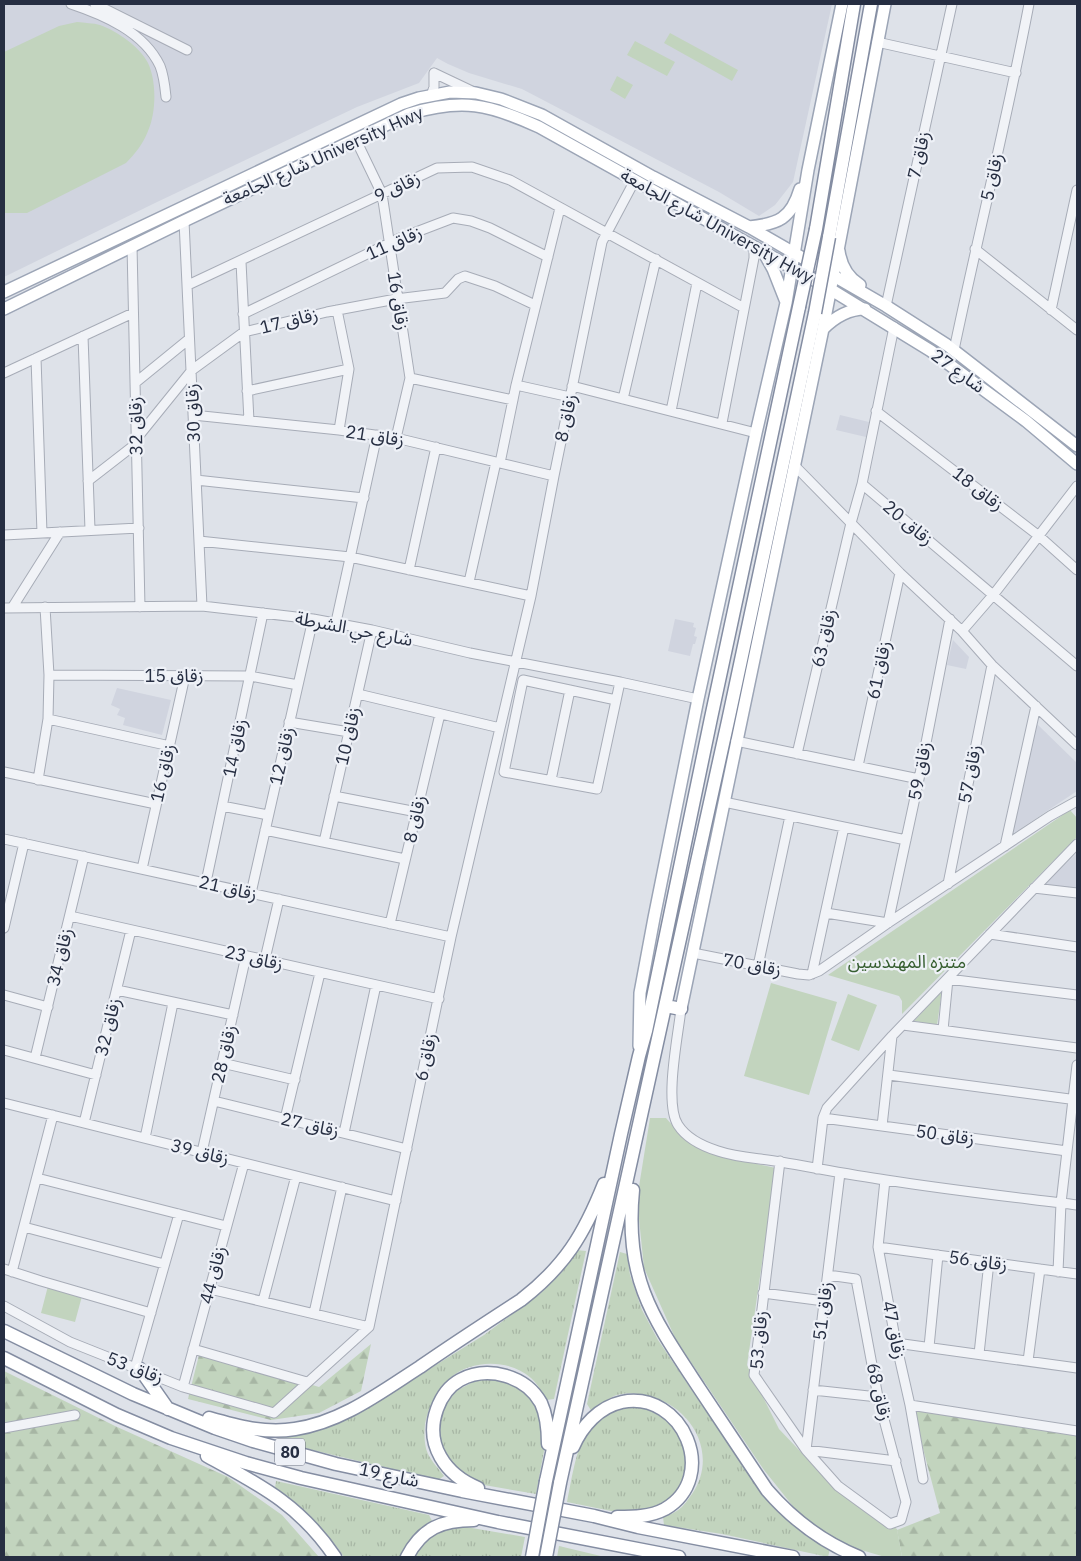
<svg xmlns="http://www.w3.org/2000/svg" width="1081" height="1561" font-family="'IBM Plex Sans','Noto Sans Arabic',sans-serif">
  <defs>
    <pattern id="grass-tufts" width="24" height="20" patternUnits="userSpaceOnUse" patternTransform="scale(1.25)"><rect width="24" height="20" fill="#c2d4be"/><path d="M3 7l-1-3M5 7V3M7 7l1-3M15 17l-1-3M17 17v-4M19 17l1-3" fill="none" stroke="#a7b6a4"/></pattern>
    <pattern id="forest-firs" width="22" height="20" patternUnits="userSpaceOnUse" patternTransform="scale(1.25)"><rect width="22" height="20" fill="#c2d4be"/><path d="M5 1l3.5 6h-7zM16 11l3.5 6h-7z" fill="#a7b6a4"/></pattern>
  </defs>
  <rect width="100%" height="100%" fill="#dee2e9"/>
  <path fill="#d0d4df" d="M4,4H832L793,182L775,205L759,216L719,192L522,89L469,73L448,64L437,58L419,83L357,107L155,203L4,277Z
    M840,415L869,422L866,437L836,430Z
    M675,619L694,623L693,627L696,628L694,636L697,637L695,644H693L690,656L668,651Z
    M953,640L969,657L966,669L947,665Z
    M117,688L171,700L162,735L123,725L125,718L117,715L120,709L111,705Z
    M1036,723L1077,763V791L1011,835Z
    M1077,853V890L1044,884Z"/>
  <path fill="url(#grass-tufts)" d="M576,1250L586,1251L554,1399L546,1400C542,1393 538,1384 531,1378C509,1359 472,1359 450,1378C437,1389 428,1408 425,1424C424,1434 424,1445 428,1454C432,1462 439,1469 444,1476L438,1480L279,1442L281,1435L295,1434L330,1427L362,1411L484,1335L541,1293L563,1271Z
    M620,1252L627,1254L630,1275L642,1310L658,1340L737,1457L779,1513L806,1536L830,1549L828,1557L722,1534L664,1525L663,1517C679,1512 683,1507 692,1494C720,1453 690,1403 644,1395C635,1393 624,1392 614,1396C606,1400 599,1407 592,1412L587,1404Z
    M485,1378L511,1380L534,1398L546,1440L536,1494L484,1485L460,1475L445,1459L436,1425L444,1407L456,1391L471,1383Z
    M635,1406C662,1412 686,1431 686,1461C686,1466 687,1473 686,1477C682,1487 672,1497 666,1506L626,1514L567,1502C577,1456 578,1412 635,1406Z
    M276,1481L429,1515L433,1523L411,1538L400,1557H344C326,1529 301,1509 275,1488Z
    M447,1527H466L525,1537L521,1557H411L426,1536Z
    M559,1546L605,1557H557Z"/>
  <path fill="url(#forest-firs)" d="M371,1344L361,1391L319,1413L271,1420L188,1399L200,1351L319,1387Z
    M4,1371L115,1426L228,1477L282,1515L319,1557H4Z
    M912,1407L1077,1431V1557H902L897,1530L940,1513Z"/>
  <path fill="#c2d4be" d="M77,22C85,23 93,23 100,25C117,31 140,47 148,63C157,82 156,113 148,131C143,144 135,154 126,163L27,213H4V52L59,26Z
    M670,33L738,70L732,81L664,43Z
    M635,41L675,62L667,76L627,55Z
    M617,76L633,85L625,99L610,90Z
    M1070,810L1077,818V837L902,1014V1001L899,996L828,975Z
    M771,983L837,1002L809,1095L744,1076Z
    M942,991L937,1025L914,1021Z
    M848,994L877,1005L859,1051L831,1040Z
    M650,1118H666L681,1135L714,1155L776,1168L747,1365L779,1429L837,1490L897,1529L902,1557H885L841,1544L800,1515L764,1470L676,1340L644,1268L637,1199Z
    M48,1286L82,1296L75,1322L41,1313Z"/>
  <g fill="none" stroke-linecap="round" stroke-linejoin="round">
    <defs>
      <path id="minor" d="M71,4C104,15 144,32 160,66C164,76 165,87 166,97
        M95,4L187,50
        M877,42L1016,73
        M434,73L474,92
        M431,96L434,87V73
        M356,140L382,194L410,378L396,438
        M184,221L202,606
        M132,246L140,607
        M975,249L1077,330
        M241,262L249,421
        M188,285L437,168L472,167L510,180L744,308
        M886,306L952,4
        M337,310L349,369L339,430
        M1051,310L1077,190
        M243,314L398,239L453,218L471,221L490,228L548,257
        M894,327L862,484L1077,666
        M83,336L90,530
        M954,350C978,235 1007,120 1029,4
        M36,358L42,533
        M4,373L133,313
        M410,378L513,400
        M135,383L189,339
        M516,385L570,397
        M572,386L756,433
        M247,391L349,369
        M623,399L656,259
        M671,411L697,283
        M876,411L1039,536L1077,570
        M193,415L339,430L396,438L554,476
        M722,423L754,258V246
        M137,438L192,370L244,332L327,312L396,299L445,293L458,279L465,276L495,286L535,305
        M500,463L516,385L560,208
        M794,465L900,573L962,631L992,665L1077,745
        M196,480L364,498
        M88,481L137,443
        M4,535L139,528
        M199,541L350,557L531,596
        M409,570L436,447
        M469,582L496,462
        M4,608L202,606L313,619L372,630L470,653L620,682L698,699
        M12,608L60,532
        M336,622L377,435
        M962,631L994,594L1077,486
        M49,675L250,676L298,685
        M358,694L500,728
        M616,700L523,680L504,772L597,789L620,682
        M48,719L170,746
        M289,722L349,732
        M736,741L919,779
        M797,754L851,523L862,484
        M858,766L900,573
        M4,772L156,804
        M38,780L48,719L49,675L45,607
        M551,780L570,690
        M334,796L417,812
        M724,802L906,840
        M222,806L268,815
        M265,830L405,859
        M4,839L451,937
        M324,842L372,630
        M1005,846L1036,706
        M142,869L185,676
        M206,882L263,613
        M948,884L992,665
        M1034,888L1077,893
        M251,893L313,619
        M826,913L888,923L919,779L950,619
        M70,916L439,999
        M390,924L440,714
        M4,928L24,843
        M990,934L1077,947
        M693,953L798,974L809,975L819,971L888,923L1050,816L1077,801
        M265,959L279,899
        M758,966L790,816
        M812,974L844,827
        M117,990L233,1015
        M4,995L48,1007
        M681,1009C678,1036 664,1103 678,1125C687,1139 702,1146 718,1151C738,1158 760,1158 781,1162C816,1168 851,1175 886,1180C949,1190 1013,1197 1077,1205
        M903,1025L1077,1048
        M943,1030L948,979L1077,995
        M4,1050L96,1075
        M35,1058L84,856
        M222,1063L295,1080
        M889,1075L1077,1100
        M214,1101L407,1149
        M4,1103L396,1201
        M823,1118L1067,1151
        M285,1119L320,973
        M84,1123L131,930
        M882,1126L892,1036
        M344,1133L376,985
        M145,1138L173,1003
        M202,1152L246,956
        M780,1161L754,1375L806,1450L838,1486L890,1524L901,1520L906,1502L878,1397L856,1279L828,1275
        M817,1169L823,1118L827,1108L892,1036L1077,844
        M840,1173L806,1450L896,1461
        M37,1178L226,1226
        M885,1180L878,1247L896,1343L910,1405L923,1479
        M24,1227L164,1264
        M878,1247L1077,1274
        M4,1269L41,1281L151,1313
        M12,1272L53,1115
        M1058,1272L1061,1203L1077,1065
        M210,1289L369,1327
        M763,1293L824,1301
        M263,1301L296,1176
        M4,1306L70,1342L183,1387L274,1413L369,1327L451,937L531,596L554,476L602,242L635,180
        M314,1313L342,1187
        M896,1343L1077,1368
        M929,1347L938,1255
        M193,1349L307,1382
        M979,1354L989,1262
        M1028,1361L1040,1269
        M135,1368L179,1214
        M183,1387L244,1163
        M813,1390L878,1397
        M910,1405L1077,1431
        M4,1428L75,1415"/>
      <path id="major" d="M749,227C778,224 791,219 800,189
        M763,251L773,269L786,302
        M839,251C841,265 847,277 860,285
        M4,292L401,104L419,98L450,92L476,93L501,99L542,115L653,177L749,227L886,306L947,345L1077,446
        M4,309L184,221L409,114C462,98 489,104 539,127L830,289L931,351L1026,421L1077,464
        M823,329C835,317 848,309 865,309
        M681,1009L823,329L885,4
        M639,1046L640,993L654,918L698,699L756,433L786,303L808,170L842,4"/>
      <path id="highway" d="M816,229L854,4
        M829,237L871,4
        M666,1006L681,1009
        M633,1190C624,1279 653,1318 699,1388C722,1422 744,1456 767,1490C793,1520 822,1542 859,1557
        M4,1331L133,1394L215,1428L253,1441L336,1464L462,1491L594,1516L638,1527L793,1557
        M4,1358L117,1415L171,1438L246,1463L301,1478L498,1522L679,1557
        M140,1369L168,1409
        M209,1418C237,1426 265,1434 295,1429C342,1422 381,1392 420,1367C453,1344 487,1322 521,1300C565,1266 584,1234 604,1184
        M573,1447C582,1426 599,1407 622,1402C683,1390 720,1477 665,1509C650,1517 633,1517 617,1517
        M207,1456C260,1485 300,1505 335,1557
        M546,1481L621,1134L639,1056L646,1031L711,718L799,307
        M560,1483L728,721L815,313
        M478,1488C446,1475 424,1445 437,1409C441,1398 449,1386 460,1380C488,1365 526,1376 541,1403C547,1416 548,1431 548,1444
        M407,1557C422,1528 442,1520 474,1520"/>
    </defs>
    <use href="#minor" stroke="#a7acb7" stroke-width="11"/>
    <use href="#major" stroke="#9ca5b6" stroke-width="14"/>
    <use href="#highway" stroke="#848da2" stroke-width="15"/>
    <use href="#minor" stroke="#f1f3f7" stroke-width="9"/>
    <use href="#major" stroke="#fff" stroke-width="11"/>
    <use href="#highway" stroke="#fff" stroke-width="12"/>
    <defs>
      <path id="highway-bridge" d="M799,307L816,229
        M815,313L829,237
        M532,1557L546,1481
        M546,1557L560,1483"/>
    </defs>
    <use href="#highway-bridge" stroke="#848da2" stroke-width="15" stroke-linecap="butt"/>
    <use href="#highway-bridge" stroke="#fff" stroke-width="12"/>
  </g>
  <g text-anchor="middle" stroke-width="4.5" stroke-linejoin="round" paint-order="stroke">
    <rect fill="#eef1f7" stroke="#626878" stroke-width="1" x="275" y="1438.5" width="30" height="27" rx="4"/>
    <g font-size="16" font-weight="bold" fill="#262e42">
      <text x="290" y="1458">80</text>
    </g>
    <g font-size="18" fill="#262e42" stroke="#eef1f7">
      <text transform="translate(919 155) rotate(-77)" y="6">زقاق 7</text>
      <text transform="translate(323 156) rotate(-24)" y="6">شارع الجامعة University Hwy</text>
      <text transform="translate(992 177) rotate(-77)" y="6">زقاق 5</text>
      <text transform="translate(397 187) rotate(-25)" y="6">زقاق 9</text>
      <text transform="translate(717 226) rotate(29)" y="6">شارع الجامعة University Hwy</text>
      <text transform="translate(394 243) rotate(-24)" y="6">زقاق 11</text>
      <text transform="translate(398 301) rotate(81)" y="6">زقاق 16</text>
      <text transform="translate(289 321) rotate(-14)" y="6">زقاق 17</text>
      <text transform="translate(958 371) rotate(36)" y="6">شارع 27</text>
      <text transform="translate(193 413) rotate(-92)" y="6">زقاق 30</text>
      <text transform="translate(566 418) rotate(-78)" y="6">زقاق 8</text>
      <text transform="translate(136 426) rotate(-91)" y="6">زقاق 32</text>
      <text transform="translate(375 436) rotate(9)" y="6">زقاق 21</text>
      <text transform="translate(978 489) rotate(38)" y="6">زقاق 18</text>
      <text transform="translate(908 523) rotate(40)" y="6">زقاق 20</text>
      <text transform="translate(354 629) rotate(11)" y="6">شارع حي الشرطة</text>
      <text transform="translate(824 638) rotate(-77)" y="6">زقاق 63</text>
      <text transform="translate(879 670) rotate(-78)" y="6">زقاق 61</text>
      <text x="174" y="682">زقاق 15</text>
      <text transform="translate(348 736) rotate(-77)" y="6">زقاق 10</text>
      <text transform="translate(235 748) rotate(-78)" y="6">زقاق 14</text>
      <text transform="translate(282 756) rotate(-77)" y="6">زقاق 12</text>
      <text transform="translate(920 771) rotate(-79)" y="6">زقاق 59</text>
      <text transform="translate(163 773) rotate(-77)" y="6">زقاق 16</text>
      <text transform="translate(970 774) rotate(-79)" y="6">زقاق 57</text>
      <text transform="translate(415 819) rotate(-77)" y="6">زقاق 8</text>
      <text transform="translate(228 888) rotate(13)" y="6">زقاق 21</text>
      <text transform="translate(60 957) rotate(-76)" y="6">زقاق 34</text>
      <text transform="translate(254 958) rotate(13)" y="6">زقاق 23</text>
      <text transform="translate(752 965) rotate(11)" y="6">زقاق 70</text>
      <text transform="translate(108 1027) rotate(-76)" y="6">زقاق 32</text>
      <text transform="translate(224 1054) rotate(-77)" y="6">زقاق 28</text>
      <text transform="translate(426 1057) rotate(-78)" y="6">زقاق 6</text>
      <text transform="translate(310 1125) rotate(13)" y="6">زقاق 27</text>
      <text transform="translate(945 1135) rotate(8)" y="6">زقاق 50</text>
      <text transform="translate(200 1152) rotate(14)" y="6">زقاق 39</text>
      <text transform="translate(978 1261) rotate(8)" y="6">زقاق 56</text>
      <text transform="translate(213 1275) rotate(-75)" y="6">زقاق 44</text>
      <text transform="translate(823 1311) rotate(-83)" y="6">زقاق 51</text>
      <text transform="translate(894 1330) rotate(79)" y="6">زقاق 47</text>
      <text transform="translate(759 1340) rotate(-85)" y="6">زقاق 53</text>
      <text transform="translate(135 1368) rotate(21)" y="6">زقاق 53</text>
      <text transform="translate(879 1392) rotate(77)" y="6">زقاق 68</text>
      <text transform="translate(389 1475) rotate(12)" y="6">شارع 19</text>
    </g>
    <g font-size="18" fill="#375f31" stroke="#eef1f7">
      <text x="907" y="968">متنزه المهندسين</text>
    </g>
  </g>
  <rect width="1081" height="1561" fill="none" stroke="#262e42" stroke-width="10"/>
</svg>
